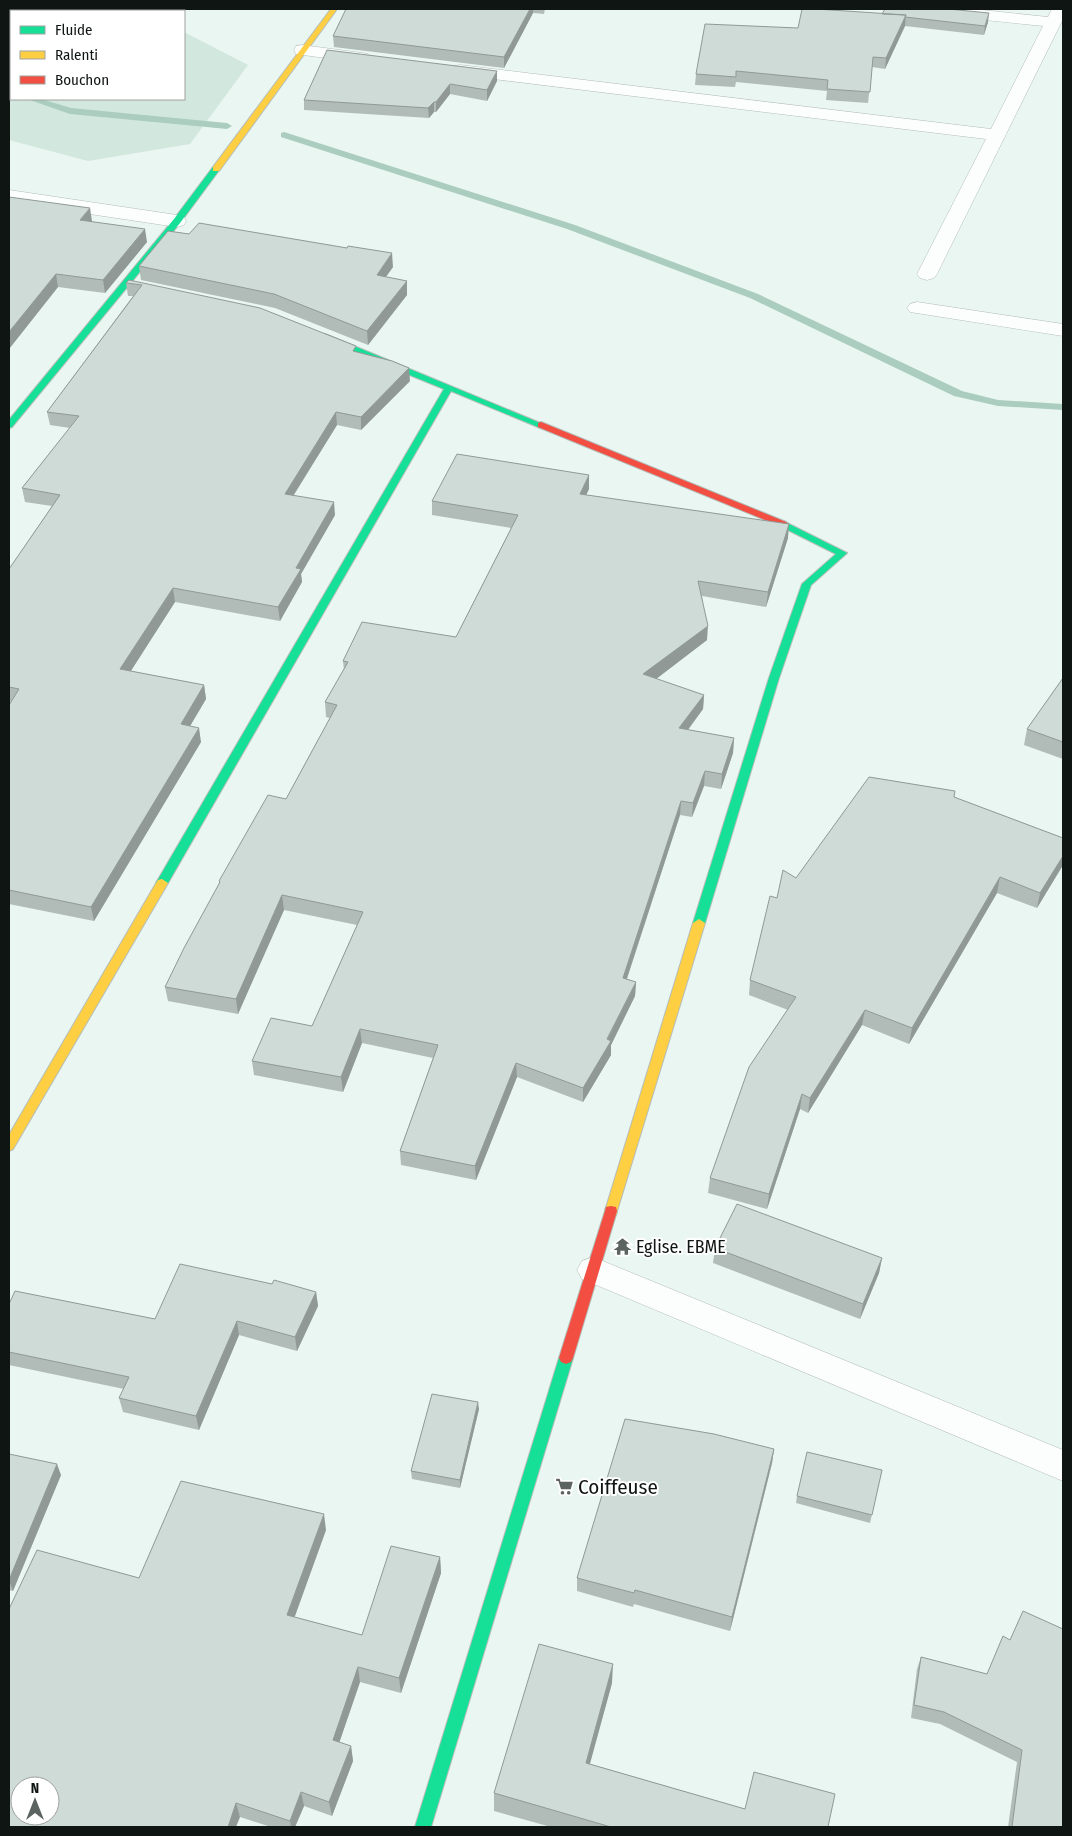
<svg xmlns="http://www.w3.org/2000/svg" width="1072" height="1836" font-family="'Fira Sans Condensed',sans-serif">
  <rect width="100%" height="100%" fill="#eaf6f1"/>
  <path fill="#d2e7de" d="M9,9H146L147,11H11V99H184V32L248,65L190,144L88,161L9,140Z"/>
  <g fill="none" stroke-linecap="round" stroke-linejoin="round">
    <path fill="#aacdbf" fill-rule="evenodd" d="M9,86L11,87V93L9,92Z
      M27,99H41L71,108L227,123L232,126L227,129L70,114Z
      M284,132L575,225L758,294L962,391L998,400L1063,404V410L998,406L954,396L750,298L567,229L281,137V133Z"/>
    <defs>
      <path id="street" d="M920,9H972L1048,17L1052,9H1063V19L937,274L934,278L927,280L920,278L917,274L986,139L460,75L454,74L452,70L454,66L460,65L991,129L1043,26L928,14L922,12Z
        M302,45L362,53L368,54L370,58L368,62L362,63L296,54L294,50L296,46Z
        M9,190L177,215L184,217L186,221L184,225L177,227L9,202Z
        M917,302L1063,324V336L910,312L907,308L910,304Z
        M593,1257L1063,1450V1481L582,1279L577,1270L582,1261Z"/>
      <path id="fast" d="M213,167L220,169L180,223L12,427L9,428V420L174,219Z
        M319,334H325L545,425L541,428L538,427L451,391L168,883L162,887L156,883L444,389L319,338Z
        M783,521L847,553L811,585L779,678L705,923L699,927L693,923L769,678L802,584L836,554L780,526V522Z
        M566,1352L571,1354L573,1358L431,1827H415L559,1358L561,1354Z"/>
      <path id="slow" d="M331,9H337L219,171H213V167Z
        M162,879L168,883L13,1149L9,1151V1135L158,880Z
        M699,919L705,923L617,1211L616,1215L611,1216L606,1215L605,1211L693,923Z"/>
      <path id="jam" d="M541,422L786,522L788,524L786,526H780L538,427V423Z
        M611,1206L616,1207L617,1211L573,1358L571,1362L566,1364L561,1362L559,1358L605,1211L606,1207Z"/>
    </defs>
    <use href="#street" stroke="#b4bdb9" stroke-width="1"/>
    <use href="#fast" stroke="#b4bdb9" stroke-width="2"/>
    <use href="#slow" stroke="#b4bdb9" stroke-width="2"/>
    <use href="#jam" stroke="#b4bdb9" stroke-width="2"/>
    <use href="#street" fill="#fcfefd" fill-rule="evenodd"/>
    <use href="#fast" fill="#16e098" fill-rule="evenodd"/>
    <use href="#slow" fill="#ffcf43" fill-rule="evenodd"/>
    <use href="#jam" fill="#f24e42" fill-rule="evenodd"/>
  </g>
  <path fill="#b1bcb8" d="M346,9H545L544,14L533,13L504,68L334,47L333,36Z
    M882,14L988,22L984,35L905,26L885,69L872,67L868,103L826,100L827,91L736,82L735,87L695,85L696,74L798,28Z
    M327,50L497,81L487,101L450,94L436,112H434L429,118L304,110V100Z
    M9,197L92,221L91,222L147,242L105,293L58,287L9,349Z
    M139,266L393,267L386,277L407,281V295L368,345L275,308L141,280Z
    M129,280L356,352L410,381L361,430L337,425L294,495L335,515L301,574L302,582L280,621L175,602L131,671L204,685L206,699L190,726L201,742L94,921L9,904V705L11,701H9V569L52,506L25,502L22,488L70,428L50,425L47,412L133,296H128L126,283Z
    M589,489L586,495L788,538L766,607L702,596L707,640L656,679L704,695L703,709L688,730L734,738L733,753L721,789L704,786L692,817L680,815L627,979L636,982L635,996L611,1045V1055L583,1102L517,1077L476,1180L401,1165L400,1151L433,1058L362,1043L343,1092L254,1075L252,1061L312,1026L357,925L284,910L238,1014L168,1001L165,987L219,884V881L286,799L330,718L326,717L325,702L344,670L343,661L456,637L511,528L432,515V501Z
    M1063,678V759L1024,745L1027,729Z
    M954,797L1063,838V865L1037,908L997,893L909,1044L862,1025L808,1113L800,1109L767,1209L708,1193L710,1178L788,1010L749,995L750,980L796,878Z
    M715,1248L882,1258L879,1273L860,1319L713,1263Z
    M272,1284L316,1292L318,1306L297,1351L239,1335L199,1430L123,1412L119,1398L124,1389L9,1365V1304L155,1319Z
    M479,1409L460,1488L412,1479L411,1471Z
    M774,1449L772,1463L730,1631L634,1604L633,1607L577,1591V1578Z
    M9,1454L61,1475L13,1591L9,1590Z
    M882,1470L870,1523L796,1503L797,1496Z
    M326,1530L294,1617L362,1635L440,1557L441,1573L401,1693L360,1682L339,1743L351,1746L353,1761L332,1816L304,1806L295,1827H271L240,1817L139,1578Z
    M921,1657L987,1674L1063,1827H1008L1017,1762L940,1724L911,1718L917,1669Z
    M612,1683L590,1764L745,1809L828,1827H551L494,1811V1793Z"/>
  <path fill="#909996" d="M530,9H533V13L504,68V57Z
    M989,13L988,22L984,35L985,26Z
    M906,15L905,26L885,69L886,58Z
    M497,71V81L487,101V90Z
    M450,84V94L436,112V102Z
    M434,102V112L429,118L428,108Z
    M90,208L92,221L82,233L80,220Z
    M145,229L147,242L105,293L103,280Z
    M392,253L393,267L377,289V275Z
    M56,274L58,287L9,349V332Z
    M407,281V295L368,345L367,331Z
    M409,368L410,381L361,430V417Z
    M336,412L337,425L286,507L285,494Z
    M589,475V489L580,508V494Z
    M334,502L335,515L301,574L302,582L280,621L278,607L296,568Z
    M789,524L788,538L766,607L768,592Z
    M173,588L175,602L123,683L120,669Z
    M708,626L707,640L643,689V674Z
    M204,685L206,699L183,738L181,724Z
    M704,695L703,709L678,743L679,728Z
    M199,728L201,742L94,921L91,907Z
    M734,738L733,753L721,789L722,774Z
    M705,771L704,786L692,817L693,803Z
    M681,801L680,815L622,993L623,978Z
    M1063,856V865L1037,908L1040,893Z
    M1000,877L997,893L909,1044L912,1028Z
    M282,895L284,910L238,1014L236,999Z
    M636,982L635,996L611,1045V1055L583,1102V1088Z
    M865,1010L862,1025L808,1113L810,1098Z
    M360,1029L362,1043L343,1092L341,1077Z
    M516,1063L517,1077L476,1180L475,1166Z
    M802,1094L800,1109L767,1209L769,1194Z
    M882,1258L879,1273L860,1319L863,1304Z
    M316,1292L318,1306L297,1351L295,1337Z
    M237,1321L239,1335L199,1430L196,1416Z
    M478,1402L479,1409L460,1488V1480Z
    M774,1449L772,1463L730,1631L732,1617Z
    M57,1464L61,1475L13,1591L9,1580Z
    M324,1514L326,1530L290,1630L287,1615Z
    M440,1557L441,1573L401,1693L399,1678Z
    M613,1664L612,1683L585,1781L586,1763Z
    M358,1667L360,1682L335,1755L333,1740Z
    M351,1746L353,1761L332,1816L329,1802Z
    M301,1792L304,1806L295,1827H291L290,1821Z
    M236,1803L240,1817L236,1827H228Z"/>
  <path fill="#cedbd6" stroke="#909996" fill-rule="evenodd" d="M346,9H530L504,57L333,36Z
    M802,9H816L906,15L886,58L873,57L870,92L827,89L828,80L736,71V77L696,74L705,24L798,28Z
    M885,9H948L989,13L985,26L905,17L906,15L882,14Z
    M327,50L497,71L487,90L450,84L436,102H434L428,108L304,100Z
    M9,197L90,208L80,220L145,229L103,280L56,274L9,332Z
    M199,223L347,248L348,246L392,253L377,275L407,281L367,331L274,294L139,266L168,231L189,234Z
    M129,280L260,308L356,346L353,351L392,361L409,368L361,417L336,412L285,494L334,502L296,568L301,569L278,607L173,588L120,669L204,685L181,724L199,728L91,907L9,890V705L19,689L9,687V569L60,495L22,488L79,416L47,412L142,285L126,283Z
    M457,454L589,475L580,494L789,524L768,592L698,581L708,626L643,674L704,695L679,728L734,738L722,774L705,771L693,803L681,801L623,978L636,982L607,1039L611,1041L583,1088L516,1063L475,1166L400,1151L438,1045L360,1029L341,1077L252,1061L271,1018L312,1026L363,912L282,895L236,999L165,987L184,948L220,882L219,881L268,795L286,799L337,705L325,702L348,662L343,661L362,622L456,637L518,515L432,501Z
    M1063,678V742L1027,729Z
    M869,777L955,791L954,797L1063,838V856L1040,893L1000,877L912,1028L865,1010L810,1098L802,1094L769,1194L710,1178L749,1067L796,997L750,980L770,896L777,898L783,870L796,878Z
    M737,1204L882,1258L863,1304L715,1248Z
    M180,1264L272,1284L274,1280L316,1292L295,1337L237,1321L196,1416L119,1398L129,1377L9,1352V1304L15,1291L155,1319Z
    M432,1394L478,1402L460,1480L411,1471Z
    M625,1419L714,1434L774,1449L732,1617L635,1590L634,1593L577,1578Z
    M807,1452L882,1470L872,1515L797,1496Z
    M9,1454L57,1464L9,1580Z
    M181,1481L324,1514L287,1615L362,1635L391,1546L440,1557L399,1678L358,1667L333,1740L351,1746L329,1802L301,1792L290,1821L236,1803L228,1827H9V1609L37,1550L139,1578ZM20,1786H50V1816H20Z
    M1023,1611L1063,1629V1827H1012L1022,1750L944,1712L914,1705L921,1657L987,1674L1003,1636L1010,1640Z
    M539,1644L613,1664L586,1763L745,1809L754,1772L835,1794L828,1827H611L494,1793Z"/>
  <defs>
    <symbol id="temple-bare" viewBox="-9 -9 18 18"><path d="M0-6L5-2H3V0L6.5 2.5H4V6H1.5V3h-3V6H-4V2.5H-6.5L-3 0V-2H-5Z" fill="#5c6461" stroke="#fff" stroke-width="2.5" paint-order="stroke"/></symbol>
    <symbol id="supermarket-bare" viewBox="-9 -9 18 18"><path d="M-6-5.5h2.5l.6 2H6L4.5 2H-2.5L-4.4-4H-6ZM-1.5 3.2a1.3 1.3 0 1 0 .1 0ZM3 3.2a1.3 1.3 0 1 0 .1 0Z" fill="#5c6461" stroke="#fff" stroke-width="2.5" paint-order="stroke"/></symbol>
  </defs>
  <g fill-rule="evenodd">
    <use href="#temple-bare" x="610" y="1234" width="25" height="25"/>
    <use href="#supermarket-bare" x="552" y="1474" width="25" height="25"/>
  </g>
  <g text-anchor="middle" stroke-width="4" stroke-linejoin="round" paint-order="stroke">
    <g font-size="18" fill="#0f1513" stroke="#fff" text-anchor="start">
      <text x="636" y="1253">Eglise. EBME</text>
    </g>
    <g font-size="21" fill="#0f1513" stroke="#fff" text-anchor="start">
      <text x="578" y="1494">Coiffeuse</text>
    </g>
  </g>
  <rect width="1072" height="1836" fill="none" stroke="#0f1513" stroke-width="20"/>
  <rect x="10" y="10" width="175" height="90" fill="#ffffff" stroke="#9fa1a1"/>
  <rect x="20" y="26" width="25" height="8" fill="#16e098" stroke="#9fa1a1"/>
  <text x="55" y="35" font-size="15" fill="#0f1513">Fluide</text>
  <rect x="20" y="51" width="25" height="8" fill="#ffcf43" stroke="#9fa1a1"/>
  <text x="55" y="60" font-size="15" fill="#0f1513">Ralenti</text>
  <rect x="20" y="76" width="25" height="8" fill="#f24e42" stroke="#9fa1a1"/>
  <text x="55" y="85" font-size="15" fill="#0f1513">Bouchon</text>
  <g transform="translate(35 1801)"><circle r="24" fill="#ffffff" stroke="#9fa1a1"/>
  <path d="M0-4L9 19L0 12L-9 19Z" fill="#5c6461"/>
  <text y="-8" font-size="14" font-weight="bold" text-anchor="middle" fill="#0f1513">N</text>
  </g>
</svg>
